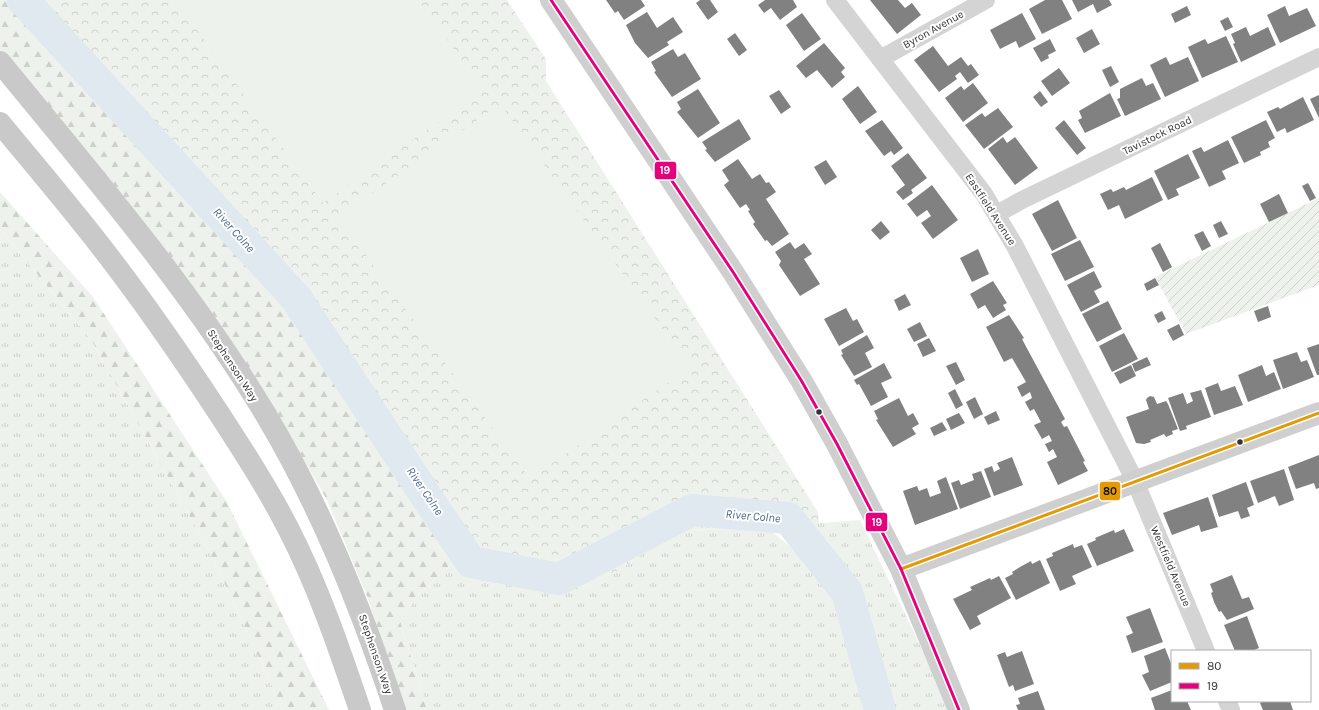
<svg xmlns="http://www.w3.org/2000/svg" width="1319" height="710" font-family="Karla,sans-serif">
  <defs>
    <pattern id="grass-tufts" width="24" height="20" patternUnits="userSpaceOnUse"><rect width="24" height="20" fill="#eef2ec"/><path d="M3 7l-1-3M5 7V3M7 7l1-3M15 17l-1-3M17 17v-4M19 17l1-3" fill="none" stroke="#cdd0cb"/></pattern>
    <pattern id="forest-firs" width="22" height="20" patternUnits="userSpaceOnUse"><rect width="22" height="20" fill="#eef2ec"/><path d="M5 1l3.5 6h-7zM16 11l3.5 6h-7z" fill="#cdd0cb"/></pattern>
    <pattern id="park-crowns" width="20" height="18" patternUnits="userSpaceOnUse"><rect width="20" height="18" fill="#eef2ec"/><path d="M2 6a3 3 0 1 1 6 0M12 15a3 3 0 1 1 6 0" fill="none" stroke="#cdd0cb"/></pattern>
    <pattern id="garden-furrows" width="10" height="10" patternUnits="userSpaceOnUse"><rect width="10" height="10" fill="#eef2ec"/><path d="M-1 1l2-2M0 10L10 0M9 11l2-2" fill="none" stroke="#cdd0cb"/></pattern>
  </defs>
  <rect width="100%" height="100%" fill="#fff"/>
  <path fill="url(#grass-tufts)" d="M0,229L92,341L212,556L283,710H0Z
    M860,520L929,664L948,710H883L851,591L797,525Z
    M765,526L826,576L867,683L874,710H427L400,621L418,595L450,565L473,580L520,587L580,589L620,569L674,532Z"/>
  <path fill="url(#forest-firs)" d="M0,0H44L52,14L99,70L292,285L370,401L405,473L443,537L438,546L450,565L418,595L400,621L427,710H404L367,596L327,500L263,389L176,266L0,50Z
    M0,192L93,297L227,502L329,710H283L212,556L92,341L0,229Z"/>
  <path fill="url(#park-crowns)" d="M44,0H507L546,59V81L818,512L819,524L765,526L674,532L620,569L580,589L520,587L473,580L450,565L438,546L443,537L405,473L370,401L340,357L221,205L99,70L52,14Z"/>
  <path fill="url(#garden-furrows)" d="M1319,198V285L1186,334L1155,277Z"/>
  <path fill="#eef2ec" d="M175,0H418L484,90L323,203Z
    M500,104L690,367L530,479L338,217Z"/>
  <g fill="none" stroke-linecap="round" stroke-linejoin="round">
    <path stroke="#e0e8f0" stroke-width="32" d="M23,0L296,298L430,502L471,562L559,579L692,510L788,518L847,592L880,710"/>
  </g>
  <path fill="#818181" d="M606,0H641L645,6L624,20L618,11L615,13Z
    M700,0H710L718,12L708,20L696,3Z
    M765,0H793L797,7L780,20L771,8L764,13L758,5Z
    M870,0H898L905,8L912,3L921,15L897,34Z
    M1045,0H1062L1072,19L1042,34L1029,9Z
    M1072,0H1109L1112,5L1097,13L1093,4L1078,12Z
    M1187,6L1191,15L1175,23L1171,14Z
    M1285,6L1289,16L1307,8L1316,26L1280,43L1267,15Z
    M647,12L657,28L673,17L683,32L667,42L669,45L648,58L635,43L626,25Z
    M802,13L821,39L804,51L786,25Z
    M1022,13L1036,39L1019,48L1016,41L1000,49L990,30Z
    M1228,17L1233,27L1225,31L1220,21Z
    M1246,27L1250,36L1268,27L1276,45L1241,62L1233,44L1235,43L1231,34Z
    M1092,29L1100,44L1084,53L1076,38Z
    M735,33L747,50L739,56L727,39Z
    M1226,36L1238,62L1202,78L1188,47L1205,39L1208,44Z
    M1050,39L1056,51L1048,55L1049,58L1041,62L1033,48Z
    M824,43L845,68L841,72L845,77L832,88L817,70L806,78L796,66Z
    M933,46L948,66L961,57L968,66L971,64L979,75L968,83L960,72L955,76L957,79L939,92L914,60Z
    M673,49L678,57L685,53L701,79L672,97L654,72L656,71L651,62Z
    M1166,57L1170,65L1188,57L1199,81L1165,97L1150,65Z
    M1111,66L1119,82L1110,87L1102,70Z
    M1059,68L1070,83L1052,96L1041,81Z
    M1142,78L1146,86L1153,83L1161,99L1125,116L1117,99L1120,98V89Z
    M973,83L988,103L963,122L945,98L961,86L964,90Z
    M858,86L877,112L860,124L842,99Z
    M698,89L720,123L698,138L677,112L681,109L677,102Z
    M779,90L791,107L781,114L769,96Z
    M1040,91L1048,102L1041,107L1033,97Z
    M1110,93L1121,116L1085,133L1078,120L1082,118L1079,111Z
    M1319,95V118L1310,99Z
    M1303,97L1314,120L1287,133L1285,128L1277,132L1267,112L1278,107L1280,109Z
    M998,108L1013,127L984,149L965,125L982,113L985,117Z
    M739,119L751,139L715,162L705,150L707,149L702,142Z
    M882,120L903,148L894,155L891,151L884,156L865,131Z
    M1064,120L1086,148L1077,155L1055,128Z
    M1266,120L1275,138L1268,142L1270,147L1260,152L1261,155L1244,163L1231,137Z
    M1003,137L1007,143L1015,137L1038,168L1015,185L988,149Z
    M1228,140L1239,163L1222,171L1226,179L1209,187L1192,151L1201,147L1204,152Z
    M908,153L927,178L911,190L913,193L903,200L896,192L905,185L891,166Z
    M1188,154L1200,178L1176,189L1179,195L1168,200L1154,171Z
    M738,159L752,179L760,174L766,183L769,182L776,192L766,199L789,234L772,246L767,240L765,241L753,224L755,222L748,211L750,210L746,204L740,208L724,185L729,181L722,170Z
    M826,160L837,177L825,185L814,167Z
    M1152,177L1163,200L1125,219L1119,205L1108,210L1100,194L1111,189L1113,192L1124,187L1126,190Z
    M1308,183L1316,198L1310,201L1302,186Z
    M932,185L958,220L933,239L921,223L931,216L927,210L917,217L907,204Z
    M1279,194L1288,213L1269,222L1260,204Z
    M1058,200L1077,238L1052,251L1032,214Z
    M881,221L890,232L880,240L871,230Z
    M1221,221L1228,234L1219,238L1213,225Z
    M1203,231L1211,246L1202,251L1194,235Z
    M1080,240L1094,267L1065,281L1051,254Z
    M790,242L795,249L804,243L812,254L804,259L820,284L800,296L779,265L781,261L775,252Z
    M1160,243L1172,267L1163,272L1151,248Z
    M978,249L989,274L972,282L960,258Z
    M1094,271L1102,287L1094,291L1100,302L1081,312L1067,285Z
    M1155,278L1159,285L1147,291L1144,284Z
    M993,281L1007,303L1003,305L1006,310L993,318L985,305L978,309L970,294Z
    M905,294L911,305L899,311L894,300Z
    M1108,301L1122,329L1097,342L1082,314Z
    M1268,306L1271,317L1258,322L1254,311Z
    M846,308L853,321L857,319L864,332L839,346L824,319Z
    M1162,311L1166,319L1158,323L1154,315Z
    M1009,315L1024,338L1022,339L1065,419L1061,422L1064,427L1067,426L1085,461L1083,462L1088,471L1058,485L1047,462L1057,457L1053,449L1049,452L1045,444L1052,441L1049,435L1042,439L1034,425L1041,422L1034,409L1030,411L1025,402L1032,398L1030,392L1022,397L1017,387L1026,382L1012,358L1004,362L986,327Z
    M920,322L927,336L914,342L907,329Z
    M1179,324L1184,335L1173,341L1167,330Z
    M1124,333L1138,359L1112,372L1099,346Z
    M867,335L874,348L865,353L872,367L854,376L841,355L843,354L841,350Z
    M929,338L936,351L923,357L917,344Z
    M1319,344V375H1317L1307,348Z
    M1297,352L1301,362L1307,360L1314,377L1283,389L1273,360Z
    M1147,357L1151,365L1135,372L1132,364Z
    M956,362L965,380L956,385L946,366Z
    M884,363L892,378L881,383L888,397L871,406L859,384L857,385L854,380Z
    M1131,365L1136,376L1120,384L1114,373Z
    M1262,365L1266,376L1274,372L1281,389L1248,402L1238,375Z
    M1218,383L1221,391L1235,386L1243,405L1214,415L1205,388Z
    M955,389L963,405L956,409L948,393Z
    M1201,390L1211,417L1186,426L1187,429L1180,431L1168,398L1183,393L1187,404L1193,401L1190,393Z
    M1150,396L1154,397L1157,404L1166,401L1168,404L1178,429L1172,431L1173,434L1166,437L1164,434L1150,440L1151,442L1144,444L1136,443L1126,417L1149,409L1146,400L1147,398Z
    M975,397L983,414L974,419L966,402Z
    M899,398L908,416L913,413L919,424L912,428L916,434L893,447L876,420L878,419L874,411Z
    M996,411L1000,420L988,425L984,417Z
    M959,413L965,423L951,430L946,419Z
    M942,422L947,430L934,436L930,428Z
    M1319,455V488L1316,489L1314,483L1296,489L1288,467Z
    M1012,457L1023,485L994,496L984,469L992,466L994,472L1000,469L997,463Z
    M1284,469L1294,500L1279,506L1275,496L1258,503L1250,481Z
    M981,471L991,497L960,509L951,483L959,480L961,485L974,480L972,474Z
    M946,477L958,509L915,525L903,491L917,486L919,491L927,488L930,497L941,493L937,481Z
    M1246,482L1254,505L1247,508L1250,516L1241,519L1238,511L1219,517L1212,495Z
    M1208,497L1218,527L1201,532L1199,525L1172,535L1163,513Z
    M1124,529L1134,551L1097,566L1087,544L1096,540L1095,538L1114,530L1115,533Z
    M1073,544L1074,548L1082,545L1092,567L1072,576L1076,584L1060,591L1046,559L1053,556L1052,553Z
    M1040,560L1050,583L1016,600L1005,578L1013,574L1012,572L1020,567L1031,561L1032,564Z
    M1232,575L1242,599L1249,597L1254,609L1227,620L1221,611L1219,612L1214,602L1211,593L1213,592L1210,584Z
    M999,576L1011,598L977,616L981,624L970,630L953,599L972,590L970,587L990,578L991,580Z
    M1150,608L1163,642L1132,653L1126,636L1133,633L1126,617Z
    M1247,616L1259,648L1252,651H1235L1224,625Z
    M1165,648L1172,666V682L1150,691L1142,675L1149,672L1144,656Z
    M1022,651L1034,684L1015,691L1013,685L1009,687L997,655L1005,652L1007,657Z
    M1172,690V701H1187L1191,710H1155L1151,698Z
    M1038,691L1045,710H1018L1016,705L1020,704L1018,698Z
    M1264,701H1290L1293,710H1263L1260,703Z"/>
  <g fill="none" stroke-linecap="round" stroke-linejoin="round">
    <path stroke="#d4d4d4" stroke-width="18" d="M835,0L984,194L1016,248L1135,481L1206,651
      M880,59L986,0
      M997,214L1022,200L1319,57
      M1227,701L1231,710"/>
    <path stroke="#cfcfcf" stroke-width="22" d="M551,0L733,272L801,380L837,444L901,569L959,710
      M901,569L1319,413"/>
    <path stroke="#c9c9c9" stroke-width="22" d="M0,62C93,176 190,288 266,415C321,507 361,608 395,710
      M0,123C33,163 67,203 99,244C142,299 182,357 220,415C244,452 268,489 288,528C318,586 339,648 360,710"/>
    <defs>
      <path id="bus-1" d="M901,569L1319,413"/>
      <path id="bus-2" d="M551,0L733,272L801,380L837,444L901,569L959,710"/>
    </defs>
    <use href="#bus-1" stroke="#fff" stroke-width="6"/>
    <use href="#bus-2" stroke="#fff" stroke-width="6"/>
    <use href="#bus-1" stroke="#e39a05" stroke-width="3"/>
    <use href="#bus-2" stroke="#e5007d" stroke-width="3"/>
  </g>
  <g fill="#333" stroke="#fff" stroke-width="1.5">
    <circle cx="819" cy="412" r="3.5"/>
    <circle cx="1240" cy="442" r="3.5"/>
  </g>
  <g text-anchor="middle" stroke-width="4" stroke-linejoin="round" paint-order="stroke">
    <g font-size="11" fill="#333" stroke="#fff">
      <text transform="translate(933 29) rotate(-29)" y="4">Byron Avenue</text>
      <text transform="translate(1157 135) rotate(-26)" y="4">Tavistock Road</text>
      <text transform="translate(991 209) rotate(57)" y="4">Eastfield Avenue</text>
      <text transform="translate(233 365) rotate(57)" y="4">Stephenson Way</text>
      <text transform="translate(1171 566) rotate(67)" y="4">Westfield Avenue</text>
      <text transform="translate(376 654) rotate(71)" y="4">Stephenson Way</text>
    </g>
    <g font-size="12" font-style="italic" fill="#496b8d" stroke="#fff">
      <text transform="translate(234 230) rotate(48)" y="4">River Colne</text>
      <text transform="translate(425 491) rotate(56)" y="4">River Colne</text>
      <text transform="translate(753 516) rotate(5)" y="4">River Colne</text>
    </g>
  </g>
  <g stroke="#fff" stroke-width="1.5">
    <rect x="654" y="161" width="23" height="19" rx="4" fill="#e5007d"/>
    <rect x="1099" y="481" width="22" height="20" rx="4" fill="#e39a05"/>
    <rect x="865" y="512" width="23" height="20" rx="4" fill="#e5007d"/>
  </g>
  <g font-size="11" text-anchor="middle" font-weight="bold" fill="#fff">
    <text x="665" y="174">19</text>
    <text x="877" y="526">19</text>
  </g>
  <g font-size="11" text-anchor="middle" font-weight="bold" fill="#111">
    <text x="1110" y="495">80</text>
  </g>
  <rect x="1171" y="650" width="140" height="52" fill="#ffffff" stroke="#adadad"/>
  <rect x="1179" y="663" width="20" height="6" fill="#e39a05" stroke="#adadad"/>
  <text x="1207" y="670" font-size="12" fill="#333333">80</text>
  <rect x="1179" y="683" width="20" height="6" fill="#e5007d" stroke="#adadad"/>
  <text x="1207" y="690" font-size="12" fill="#333333">19</text>
</svg>
